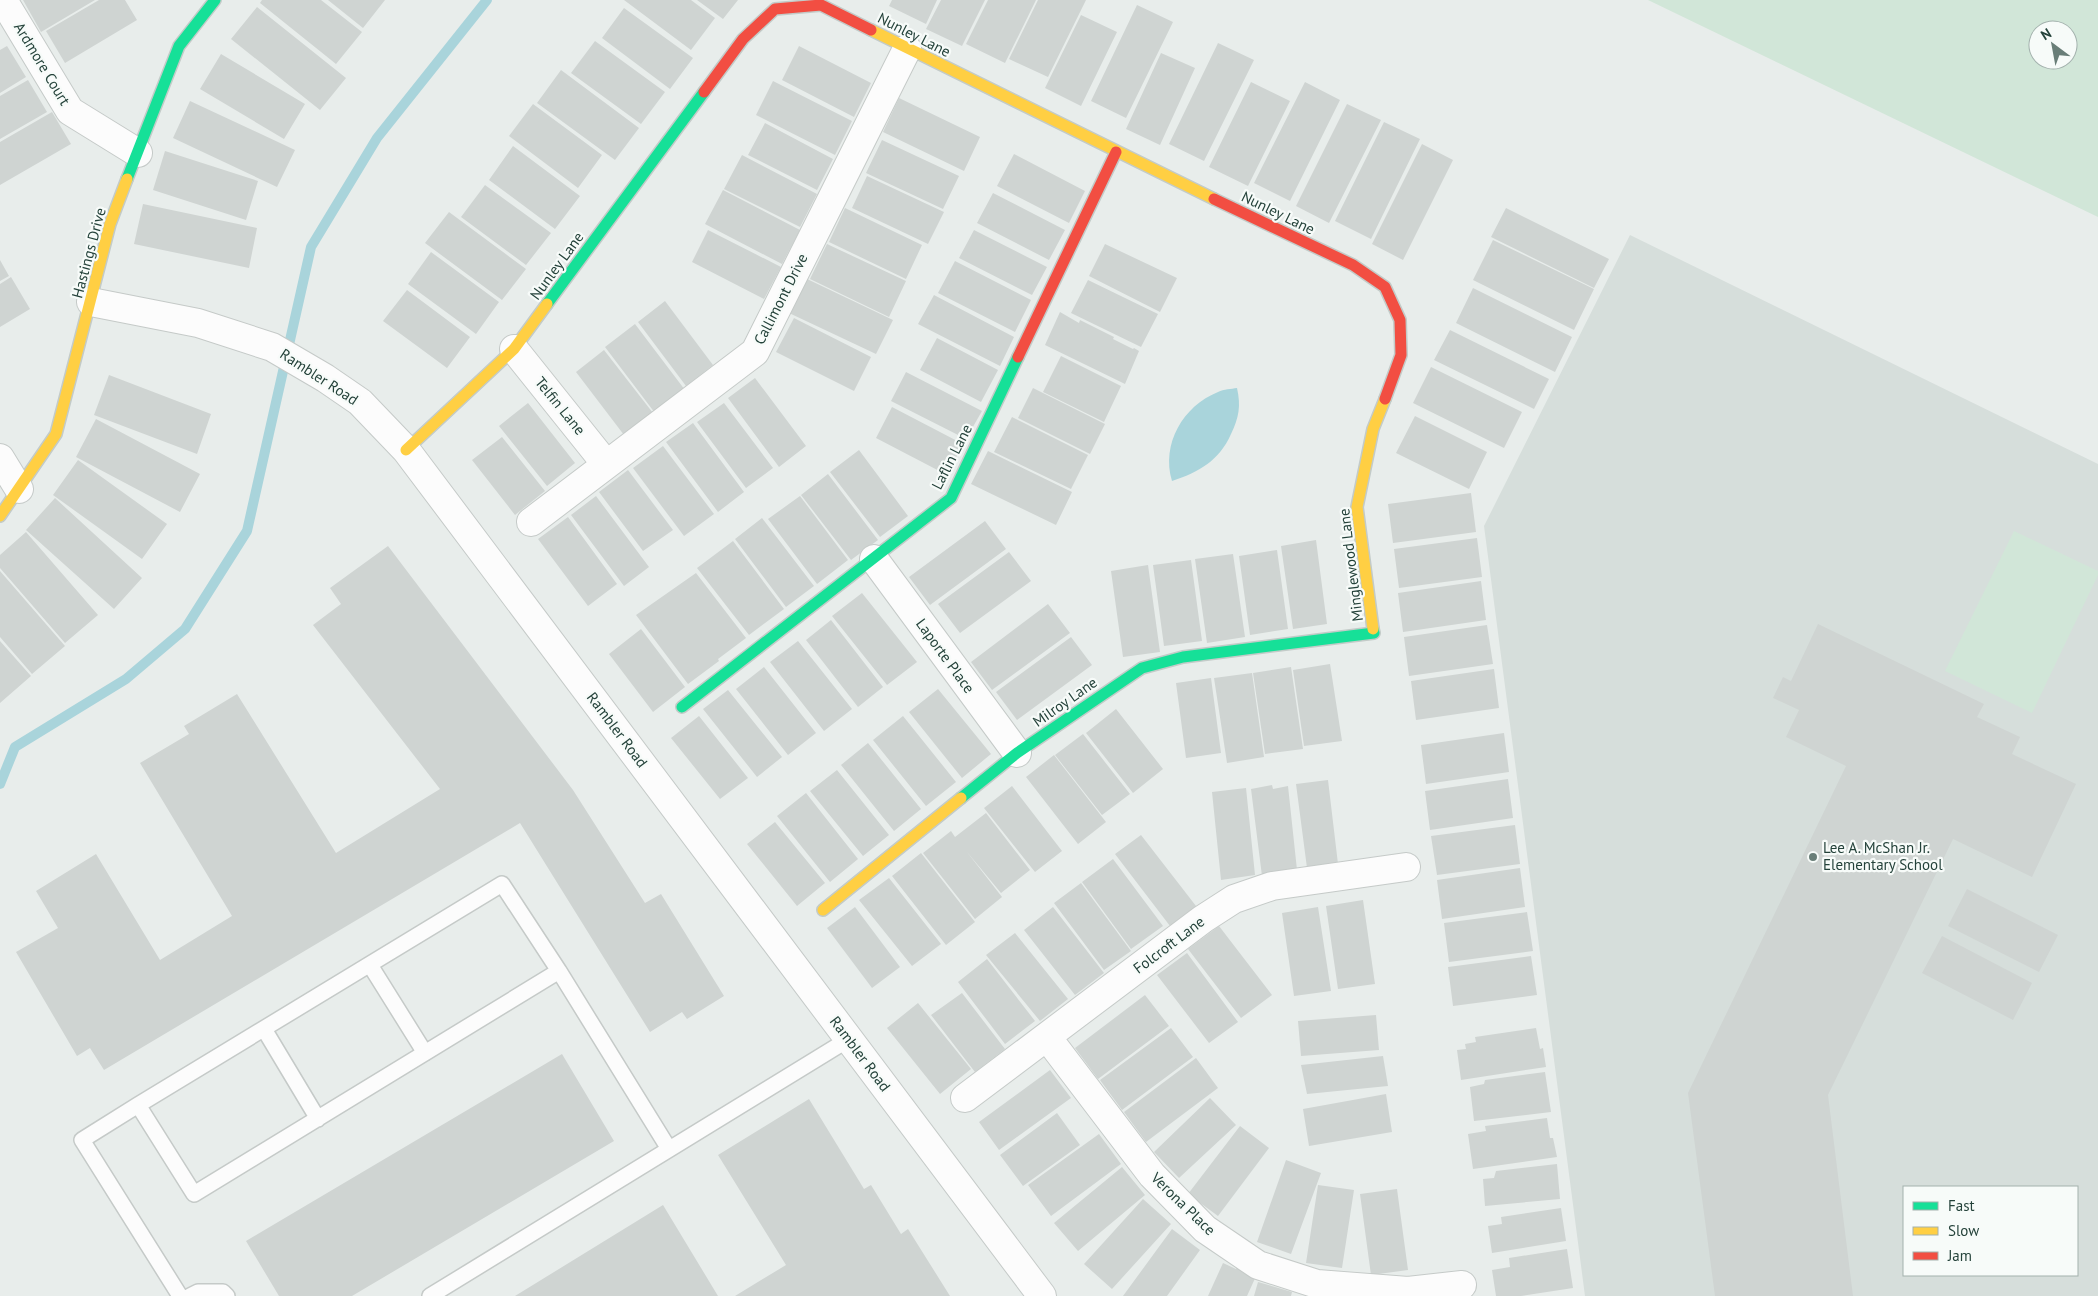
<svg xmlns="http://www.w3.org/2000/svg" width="2098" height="1296" font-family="'PT Sans',sans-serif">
  <rect width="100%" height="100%" fill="#e8edeb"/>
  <path fill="#d6dedb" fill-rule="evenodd" d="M1630,235L2098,464V1296H1585L1484,526ZM1904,1187H2077V1275H1904Z"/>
  <path fill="#d1e6d8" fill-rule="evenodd" d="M1648,0H2098V217ZM2038,30H2068V60H2038Z
    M2014,531L2098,571V575L2032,713L1945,671Z"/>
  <path fill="#a9d4db" d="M1237,388C1241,406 1239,417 1231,434C1219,461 1199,472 1172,481C1161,444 1183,406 1218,392C1224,389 1231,389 1237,388Z"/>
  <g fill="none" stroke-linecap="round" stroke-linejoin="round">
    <path stroke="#a9d4db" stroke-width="10" d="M0,784L15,747L126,679L185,629L247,531L311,247L377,138L487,0"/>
  </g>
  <path fill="#cfd4d2" d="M23,0H95L41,32Z
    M99,0H125L137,20L65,63L46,31Z
    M262,0H321L362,32L336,64L260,3Z
    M328,0H385L363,28Z
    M624,0H691L715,18L691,50Z
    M697,0H738L723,19Z
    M892,0H937L926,24L889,6Z
    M941,0H985L962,46L926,29Z
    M988,0H1036L1005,63L966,44Z
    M1038,0H1086L1048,77L1009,59Z
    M1137,5L1173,22L1126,118L1091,101Z
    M257,7L346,78L320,110L231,39Z
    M624,8L693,58L670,89L602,38Z
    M1081,15L1117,32L1081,106L1045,88Z
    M595,41L665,92L641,124L571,73Z
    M1218,43L1254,60L1204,161L1169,144Z
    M7,46L26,77L0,93V50Z
    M799,46L871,83L854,117L782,80Z
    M1161,53L1195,68L1160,145L1126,129Z
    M221,54L305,104L284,139L200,89Z
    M561,70L639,128L615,160L537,103Z
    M28,80L47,112L0,139V96Z
    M773,81L852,121L835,155L756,115Z
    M1251,82L1290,101L1248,186L1209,167Z
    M1305,82L1340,100L1290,201L1254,183Z
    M899,98L980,137L964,171L883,132Z
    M190,101L295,150L277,187L173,138Z
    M533,104L602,155L578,188L509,136Z
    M1347,104L1381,120L1329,223L1296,206Z
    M52,112L71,144L0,185V142Z
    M1384,122L1420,139L1371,239L1335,221Z
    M765,123L833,159L817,190L748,155Z
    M882,140L959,176L943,209L866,173Z
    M1422,144L1453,160L1403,260L1372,244Z
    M513,146L580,196L555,229L489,180Z
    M165,151L258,181L246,220L153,190Z
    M1014,154L1085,191L1069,223L997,186Z
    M742,155L817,194L800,227L724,189Z
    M867,176L944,212L928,244L852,208Z
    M485,185L551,233L526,265L461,217Z
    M723,190L800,230L782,264L705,224Z
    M993,193L1065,230L1049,260L977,223Z
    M143,204L257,228L249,268L134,244Z
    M845,208L922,245L906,279L829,242Z
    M1506,208L1609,259L1594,288L1491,237Z
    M449,212L526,269L502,300L425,243Z
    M708,230L781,267L764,299L692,262Z
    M974,230L1047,267L1032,295L959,258Z
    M1493,240L1594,289L1574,330L1473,280Z
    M827,244L906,281L889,317L810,279Z
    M1105,244L1177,278L1160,312L1089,276Z
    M431,252L499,302L476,334L408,284Z
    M0,260L9,276L0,281Z
    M955,261L1031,300L1015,332L938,293Z
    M11,277L30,309L0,327V284Z
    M805,278L893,320L876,354L789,313Z
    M1088,280L1158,314L1141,347L1071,313Z
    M1473,288L1572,337L1555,372L1456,323Z
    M407,290L470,337L447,368L383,321Z
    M934,295L1014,337L1000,366L918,324Z
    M665,301L713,365L686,386L638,322Z
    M1060,312L1079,323L1080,320L1114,337L1113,339L1133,349L1134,348L1139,351L1125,384L1045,345Z
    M794,318L871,357L854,391L776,352Z
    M635,324L685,390L655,413L605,347Z
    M1450,330L1549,379L1534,409L1434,360Z
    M937,338L998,370L981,402L920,370Z
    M604,350L653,413L624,435L576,372Z
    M1061,356L1121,386L1104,422L1043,392Z
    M1431,367L1522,412L1504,448L1413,403Z
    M906,372L982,411L966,439L891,401Z
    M109,375L211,414L197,454L94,415Z
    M755,378L806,446L779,467L728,398Z
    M1033,388L1105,424L1090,454L1018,418Z
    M528,403L575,463L547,486L499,426Z
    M724,403L773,468L746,488L697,422Z
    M892,407L963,444L947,475L876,438Z
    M1415,416L1487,452L1469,489L1396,453Z
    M1012,417L1088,455L1071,489L994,452Z
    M96,419L200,474L180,512L76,457Z
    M693,423L744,492L718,512L666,442Z
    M502,437L545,491L515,515L472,460Z
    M663,446L714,514L684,536L633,468Z
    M859,450L908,516L880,537L830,472Z
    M988,451L1072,492L1056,525L971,484Z
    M78,460L167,524L142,559L53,495Z
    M628,470L673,530L643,551L599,492Z
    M828,474L878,540L851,560L801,495Z
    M1471,493L1476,532L1393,543L1388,504Z
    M596,496L649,567L624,586L571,515Z
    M800,496L848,560L817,584L768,519Z
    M55,498L142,578L114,609L26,530Z
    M568,517L617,584L588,606L538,539Z
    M762,518L814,586L786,607L735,539Z
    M985,521L1006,549L930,605L909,577Z
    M26,532L98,615L65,643L0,568V555Z
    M1477,538L1482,577L1399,588L1394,549Z
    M1316,540L1327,624L1293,629L1281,546Z
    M733,541L784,609L749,635L697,568Z
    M388,546L573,790L645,903L661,894L724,996L687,1019L682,1012L650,1032L520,823L104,1070L90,1048L77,1056L16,952L58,928L36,891L96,854L160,960L232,916L140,763L189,734L184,726L237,694L336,853L440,789L313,625L341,604L330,588Z
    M1277,550L1288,629L1250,635L1239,556Z
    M1009,552L1031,581L960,633L938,604Z
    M1233,554L1245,637L1207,643L1195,559Z
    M1191,560L1202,641L1164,646L1153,565Z
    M1148,565L1160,652L1123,657L1111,571Z
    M0,571L65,646L32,674L0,637Z
    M696,573L746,638L718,659L719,661L688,684L636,615Z
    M1481,581L1486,620L1403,632L1398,593Z
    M862,593L917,662L887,685L832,616Z
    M1048,604L1070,633L992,690L971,662Z
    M831,620L883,687L858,707L806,640Z
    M1818,624L1984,704L1977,717L2020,737L2012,754L2076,784L2032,877L1953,839L1828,1095L1853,1296H1715L1688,1093L1846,766L1786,737L1799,710L1773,698L1783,677L1791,681Z
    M1487,625L1493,664L1409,676L1404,637Z
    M641,629L685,687L653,712L609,654Z
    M1071,637L1092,665L1017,720L996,692Z
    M0,641L31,676L0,703Z
    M798,641L852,709L824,731L770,662Z
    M1330,664L1342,741L1304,746L1293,670Z
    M764,667L816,733L788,755L736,689Z
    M1291,667L1303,749L1265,754L1253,673Z
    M1494,669L1499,708L1416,720L1411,681Z
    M1252,673L1264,757L1227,763L1214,678Z
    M1211,678L1221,753L1186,758L1176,683Z
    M938,689L991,754L962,778L909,712Z
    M728,690L782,757L757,777L703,709Z
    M1116,709L1163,769L1133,793L1086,733Z
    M699,716L748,778L720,799L671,738Z
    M903,716L956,782L926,806L873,740Z
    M1504,733L1509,772L1426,784L1421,745Z
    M1083,734L1130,794L1102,815L1055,755Z
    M868,743L921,809L894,831L841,765Z
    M1054,755L1106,822L1078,844L1026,777Z
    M837,770L889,835L863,856L810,791Z
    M1508,779L1513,818L1430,830L1425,791Z
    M1328,780L1338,864L1307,868L1296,784Z
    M1272,785L1273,789L1288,786L1297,870L1262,876L1251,789Z
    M1012,786L1062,851L1035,872L984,808Z
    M1246,788L1255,875L1221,880L1212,792Z
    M806,793L858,859L830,882L777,816Z
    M986,813L1030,870L1001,893L967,852L1002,897L975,919L923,853L951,831L955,837Z
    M775,822L825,883L797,906L747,844Z
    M1515,825L1520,864L1437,875L1431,836Z
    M1141,835L1196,906L1170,926L1115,854Z
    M921,853L975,922L946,945L892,876Z
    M1113,859L1163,926L1131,949L1082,882Z
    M1520,868L1525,907L1442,919L1437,880Z
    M889,878L941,944L912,966L859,900Z
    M1081,883L1131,951L1104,970L1054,903Z
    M1967,889L2058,935L2039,972L1948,926Z
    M1363,900L1375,984L1338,989L1326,906Z
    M855,907L900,967L872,988L827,928Z
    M1053,907L1104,973L1075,995L1024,930Z
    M1318,907L1331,991L1294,996L1282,913Z
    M1527,912L1533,951L1449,962L1444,923Z
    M1219,926L1272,995L1241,1018L1188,949Z
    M1015,933L1068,999L1040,1021L986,955Z
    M1942,936L2032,983L2013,1020L1922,973Z
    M1187,953L1238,1022L1209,1043L1157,975Z
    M1531,956L1537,995L1453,1006L1448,967Z
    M987,959L1035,1021L1005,1044L958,982Z
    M962,993L1005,1049L975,1072L931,1015Z
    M1145,995L1169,1026L1098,1079L1075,1048Z
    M918,1003L971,1069L940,1094L887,1028Z
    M1376,1015L1379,1050L1301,1056L1298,1021Z
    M1171,1028L1193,1057L1122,1110L1100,1080Z
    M1536,1028L1540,1049L1543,1048L1546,1067L1461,1080L1457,1050L1466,1049L1465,1044L1476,1042L1475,1037Z
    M562,1054L614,1141L352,1296H279L246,1241Z
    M1383,1056L1388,1086L1307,1094L1301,1065Z
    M1196,1058L1218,1088L1146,1142L1124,1112Z
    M1050,1070L1071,1098L999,1150L979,1122Z
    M1545,1072L1551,1112L1474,1121L1470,1087L1484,1084L1485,1080Z
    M1386,1094L1392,1132L1309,1146L1303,1109Z
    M1210,1098L1236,1125L1179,1178L1154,1152Z
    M809,1099L864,1189L871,1185L901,1234L908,1229L950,1296H735L786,1265L718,1155Z
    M1057,1113L1080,1145L1023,1186L1000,1155Z
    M1547,1118L1550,1138H1553L1557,1157L1473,1169L1468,1134L1486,1131L1485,1126Z
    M1240,1126L1269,1148L1218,1216L1188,1194Z
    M1099,1134L1121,1164L1051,1216L1028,1185Z
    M1286,1160L1321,1173L1291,1254L1257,1242Z
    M1557,1164L1560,1199L1485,1206L1483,1179L1494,1178L1496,1171Z
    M1122,1167L1145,1195L1078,1251L1054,1223Z
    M1318,1185L1354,1190L1342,1268L1306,1263Z
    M1397,1189L1408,1270L1371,1275L1360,1194Z
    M1143,1199L1171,1224L1112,1289L1084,1264Z
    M663,1205L718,1296H515Z
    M1561,1208L1566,1241L1492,1253L1488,1226L1502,1224L1501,1217Z
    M1172,1229L1200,1250L1167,1296H1123Z
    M1567,1249L1573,1288L1521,1296H1496L1492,1270L1510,1267L1509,1258Z
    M1223,1263L1236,1269L1238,1265L1257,1274L1247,1296H1208Z
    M1258,1282L1292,1292L1291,1296H1254Z"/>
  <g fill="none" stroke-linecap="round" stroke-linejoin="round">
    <defs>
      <path id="lane" d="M370,965L425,1053
        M559,971L669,1149
        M264,1029L318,1119
        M138,1105L194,1194L559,971L502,884L138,1105L82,1140L180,1296
        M190,1296L198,1292H223L227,1296
        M430,1296L849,1039"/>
      <path id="street" d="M3,0L70,111L138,153
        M91,302L198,323L272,347L325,378L360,402L406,450L1042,1296
        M514,349L606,464
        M0,458L19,489
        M531,522L755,352L907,49
        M874,559L1017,753
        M1047,1037L1152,1175L1205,1229L1258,1265L1317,1284L1408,1291L1462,1285
        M965,1098L1203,919L1234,899L1272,886L1406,867"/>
      <path id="fast" d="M127,179L179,46L215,0
        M547,304L704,92
        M682,707L951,498L1018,357
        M961,798L1017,753L1142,668L1183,657L1374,633L1373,629"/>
      <path id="slow" d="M871,30L1214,199
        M406,450L514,349L547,304
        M0,516L56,434L110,224L127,179
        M1373,629L1357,507L1373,429L1385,399
        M823,910L961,798"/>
      <path id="jam" d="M704,92L743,39L775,9L821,5L871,30
        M1214,199L1353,265L1385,287L1400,320L1401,355L1385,399
        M1018,357L1116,152"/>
    </defs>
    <use href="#lane" stroke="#c5cac8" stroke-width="18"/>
    <use href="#street" stroke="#c5cac8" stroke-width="30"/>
    <use href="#fast" stroke="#c3cbc8" stroke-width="14"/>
    <use href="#slow" stroke="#c3cbc8" stroke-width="14"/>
    <use href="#jam" stroke="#c3cbc8" stroke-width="14"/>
    <use href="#lane" stroke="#fcfcfc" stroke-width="15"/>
    <use href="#street" stroke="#fcfcfc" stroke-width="28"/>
    <use href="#fast" stroke="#16e098" stroke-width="11"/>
    <use href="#slow" stroke="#ffcf43" stroke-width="11"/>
    <use href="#jam" stroke="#f24e42" stroke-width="11"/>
  </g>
  <circle fill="#697e78" stroke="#f7fbf9" stroke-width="2" cx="1813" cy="857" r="5"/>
  <g text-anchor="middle" stroke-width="4.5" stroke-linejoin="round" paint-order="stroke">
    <g font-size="15" fill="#24423a" stroke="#f7fbf9">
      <text transform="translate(914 35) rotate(27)" y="5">Nunley Lane</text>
      <text transform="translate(42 64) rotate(59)" y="5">Ardmore Court</text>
      <text transform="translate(1278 213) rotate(26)" y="5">Nunley Lane</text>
      <text transform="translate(89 253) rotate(-75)" y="5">Hastings Drive</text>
      <text transform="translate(557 266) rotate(-54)" y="5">Nunley Lane</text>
      <text transform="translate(781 299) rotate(-63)" y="5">Callimont Drive</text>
      <text transform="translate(319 377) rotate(33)" y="5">Rambler Road</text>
      <text transform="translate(560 406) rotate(51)" y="5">Telfin Lane</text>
      <text transform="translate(952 457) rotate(-63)" y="5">Laflin Lane</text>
      <text transform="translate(1351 565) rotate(-97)" y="5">Minglewood Lane</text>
      <text transform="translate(945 656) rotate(54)" y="5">Laporte Place</text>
      <text transform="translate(1065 702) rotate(-35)" y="5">Milroy Lane</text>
      <text transform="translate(617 730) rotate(53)" y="5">Rambler Road</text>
      <text transform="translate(1169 945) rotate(-37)" y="5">Folcroft Lane</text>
      <text transform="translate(860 1054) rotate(53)" y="5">Rambler Road</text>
      <text transform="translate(1183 1204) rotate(44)" y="5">Verona Place</text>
    </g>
    <g font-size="15" fill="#24423a" stroke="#f7fbf9" text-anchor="start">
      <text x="1823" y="853">Lee A. McShan Jr.<tspan x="1823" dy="17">Elementary School</tspan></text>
    </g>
  </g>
  <rect x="1903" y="1186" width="175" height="90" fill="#f7fbf9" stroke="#a3b1ad"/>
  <rect x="1913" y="1202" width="25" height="8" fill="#16e098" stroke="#a3b1ad"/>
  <text x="1948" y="1211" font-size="15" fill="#24423a">Fast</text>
  <rect x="1913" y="1227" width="25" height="8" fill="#ffcf43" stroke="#a3b1ad"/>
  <text x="1948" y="1236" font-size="15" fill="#24423a">Slow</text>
  <rect x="1913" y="1252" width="25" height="8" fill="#f24e42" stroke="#a3b1ad"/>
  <text x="1948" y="1261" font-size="15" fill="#24423a">Jam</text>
  <g transform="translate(2053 45) rotate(328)"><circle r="24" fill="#f7fbf9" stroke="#a3b1ad"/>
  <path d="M0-4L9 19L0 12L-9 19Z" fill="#697e78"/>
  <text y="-8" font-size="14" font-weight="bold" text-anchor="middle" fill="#24423a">N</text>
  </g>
</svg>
